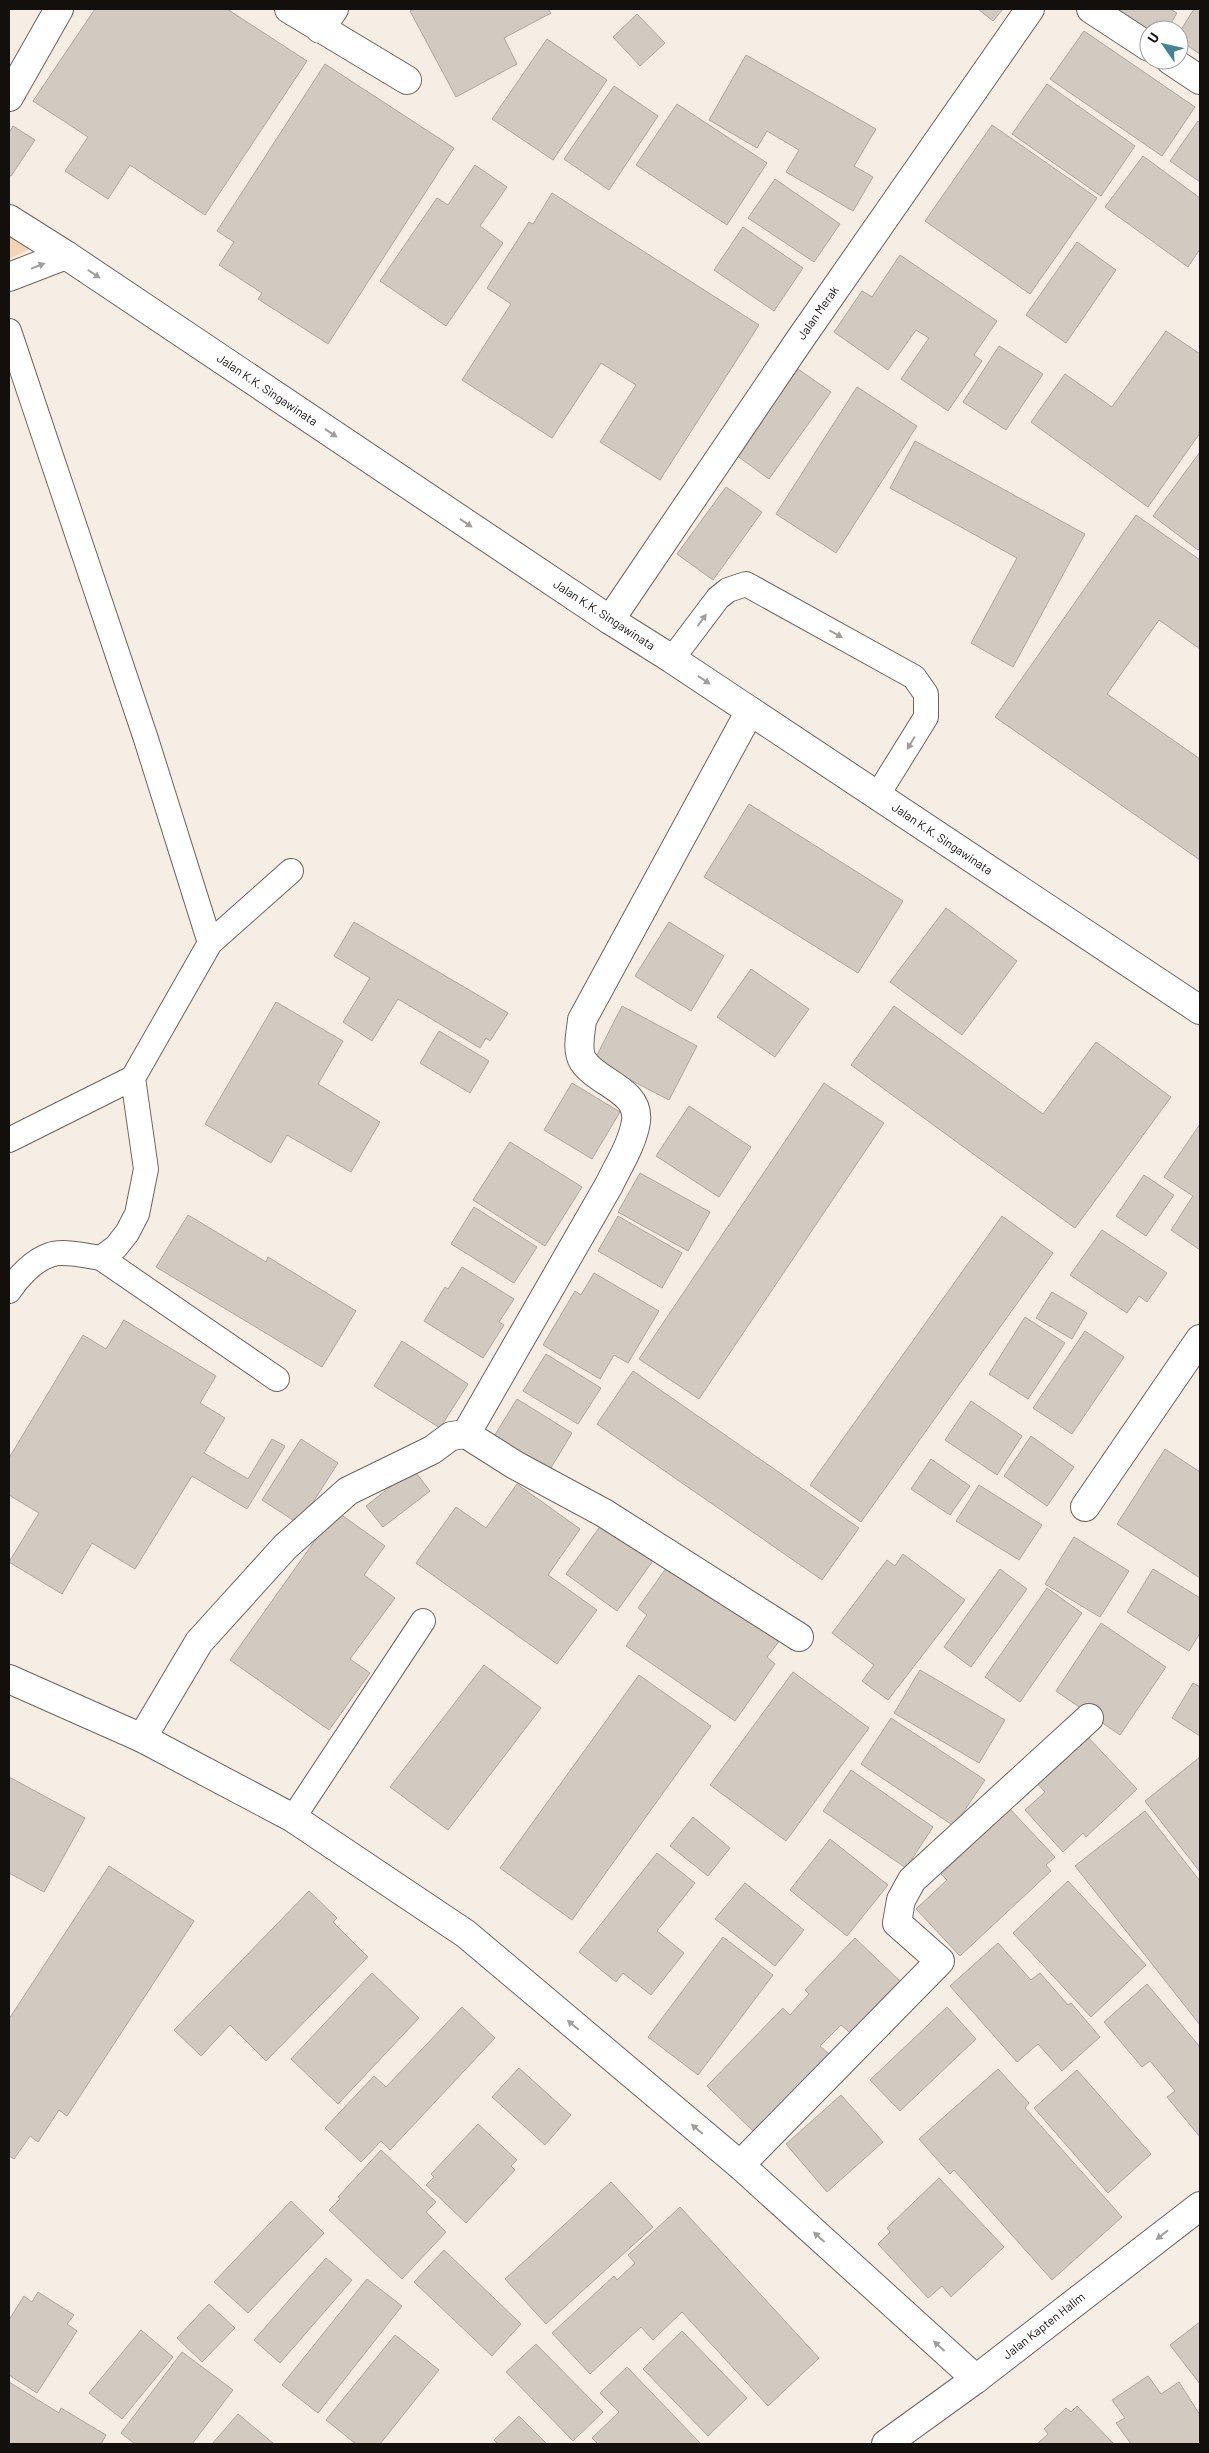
<svg xmlns="http://www.w3.org/2000/svg" width="1209" height="2453" font-family="Barlow,sans-serif">
  <rect width="100%" height="100%" fill="#f6ede4"/>
  <path fill="#f5d4b5" d="M9,224L41,244L9,259Z"/>
  <path fill="#d2c9c1" stroke="#b0a7a0" d="M95,9H227L307,61L205,215L130,165L108,199L65,171L88,137L33,101Z
    M413,9H548L551,13L504,38L517,64L456,97L410,11Z
    M978,9H1003L993,21Z
    M1108,9H1170L1177,13L1167,30H1149V34Z
    M1194,9H1200V54L1179,40V33Z
    M637,14L665,43L640,66L613,37Z
    M1084,31L1195,107L1162,156L1050,79Z
    M547,39L607,80L553,160L492,119Z
    M746,55L876,129L854,166L873,177L853,211L786,172L799,150L767,131L757,148L709,120Z
    M325,64L454,148L328,344L258,299L262,293L219,265L234,242L217,231Z
    M1047,84L1135,146L1101,196L1012,134Z
    M614,86L658,116L609,190L564,159Z
    M677,104L767,163L727,225L636,165Z
    M1198,121L1200,123V182L1170,161Z
    M992,125L1097,198L1030,294L925,221Z
    M13,126L35,140L11,176L9,175V133Z
    M1143,156L1200,198V249L1188,267L1105,207Z
    M475,165L507,187L480,226L503,243L446,326L380,281L437,198L448,205Z
    M775,179L840,224L814,262L748,218Z
    M552,193L759,325L660,480L600,442L636,385L601,363L552,438L462,380L511,304L487,288L529,222L533,224Z
    M743,227L803,268L774,311L714,270Z
    M1077,242L1116,270L1066,343L1026,315Z
    M900,255L997,321L974,355L982,361L948,411L901,379L929,338L916,330L888,370L834,332L862,291L872,297Z
    M1166,331L1200,354V433L1148,507L1031,422L1065,374L1112,407Z
    M999,346L1043,374L1006,430L963,402Z
    M798,369L831,392L769,479L736,455Z
    M857,387L917,426L836,553L776,514Z
    M915,441L1085,534L1013,667L971,643L1017,558L890,488Z
    M1200,452V548L1198,550L1153,516Z
    M726,487L762,512L713,580L677,554Z
    M1136,515L1200,560V649L1159,620L1107,694L1200,759V860L995,717Z
    M749,804L903,901L858,973L704,877Z
    M946,908L1017,961L962,1035L890,982Z
    M354,922L508,1013L490,1041L486,1038L480,1048L398,999L372,1041L343,1022L370,978L334,956Z
    M669,922L724,956L691,1011L635,976Z
    M751,969L809,1009L775,1057L717,1017Z
    M276,1002L343,1041L318,1084L380,1122L351,1172L287,1135L271,1163L205,1124Z
    M622,1006L697,1046L669,1100L594,1061Z
    M894,1006L1043,1114L1096,1042L1171,1097L1075,1228L851,1065Z
    M439,1031L489,1061L470,1093L420,1063Z
    M572,1083L620,1112L592,1159L544,1130Z
    M824,1083L884,1123L699,1399L639,1359Z
    M689,1106L751,1147L719,1197L656,1156Z
    M1200,1124V1250L1171,1230L1193,1196L1164,1177Z
    M510,1142L582,1187L545,1246L473,1200Z
    M640,1173L710,1212L688,1251L618,1212Z
    M1144,1175L1174,1195L1146,1236L1116,1216Z
    M474,1207L537,1247L514,1283L451,1244Z
    M188,1215L266,1262L268,1257L356,1311L322,1367L156,1267Z
    M618,1216L682,1253L662,1288L598,1251Z
    M1002,1216L1053,1253L861,1522L810,1485Z
    M1102,1230L1167,1273L1147,1302L1139,1296L1127,1313L1070,1275Z
    M462,1267L514,1299L499,1322L504,1325L483,1358L424,1321L445,1287L448,1289Z
    M594,1273L659,1311L628,1363L614,1355L600,1379L543,1345L575,1291L581,1295Z
    M1052,1292L1087,1313L1072,1339L1036,1318Z
    M1025,1317L1065,1343L1028,1399L989,1374Z
    M124,1320L216,1376L200,1403L225,1418L204,1453L248,1479L272,1439L285,1446L247,1509L192,1476L135,1569L92,1543L62,1594L9,1562L39,1513L9,1495V1458L83,1335L106,1349Z
    M1085,1331L1124,1357L1072,1434L1033,1408Z
    M402,1341L468,1384L440,1428L374,1386Z
    M546,1354L601,1388L578,1424L523,1391Z
    M633,1371L859,1528L822,1580L597,1424Z
    M517,1399L572,1433L549,1471L493,1438Z
    M971,1401L1022,1436L997,1475L945,1440Z
    M1031,1436L1074,1467L1047,1506L1004,1476Z
    M301,1439L338,1463L299,1524L262,1500Z
    M1165,1449L1200,1472V1578L1117,1524Z
    M931,1459L970,1486L950,1515L911,1489Z
    M413,1469L430,1491L383,1527L366,1506Z
    M517,1484L580,1529L548,1575L597,1610L557,1664L416,1563L456,1507L486,1528Z
    M979,1485L1042,1525L1019,1560L956,1521Z
    M336,1511L385,1546L364,1575L395,1598L350,1659L370,1673L329,1730L230,1660Z
    M604,1521L655,1558L617,1611L566,1574Z
    M1074,1537L1129,1571L1100,1617L1045,1584Z
    M903,1554L965,1600L888,1700L862,1681L874,1665L832,1633L887,1560L895,1566Z
    M669,1564L780,1640L767,1657L775,1664L735,1721L626,1646L647,1615L638,1608Z
    M1000,1569L1027,1589L971,1667L944,1647Z
    M1153,1569L1200,1598V1633L1189,1651L1127,1612Z
    M1047,1588L1082,1613L1020,1702L985,1677Z
    M1101,1623L1166,1667L1120,1735L1056,1691Z
    M484,1665L541,1708L448,1830L390,1787Z
    M920,1670L1005,1720L979,1763L894,1713Z
    M793,1672L869,1728L786,1841L710,1785Z
    M639,1675L711,1726L572,1920L500,1868Z
    M1193,1683L1200,1687V1736L1172,1718Z
    M891,1718L985,1780L954,1826L861,1764Z
    M1085,1734L1137,1789L1086,1837L1083,1833L1063,1852L1025,1810L1045,1792L1035,1781Z
    M1200,1757V1872L1145,1801Z
    M851,1770L933,1827L906,1868L823,1811Z
    M9,1777L85,1818L44,1892L9,1873Z
    M1010,1809L1055,1857L1046,1865L1051,1871L960,1956L916,1909L947,1880L941,1874Z
    M1145,1811L1200,1881V2025L1075,1866Z
    M693,1817L730,1848L708,1876L670,1846Z
    M830,1839L888,1885L847,1936L790,1890Z
    M657,1853L695,1883L657,1931L684,1953L651,1995L623,1973L616,1982L579,1952Z
    M109,1866L194,1921L67,2116L59,2110L38,2142L30,2136L14,2159L9,2156V2019Z
    M1068,1881L1146,1965L1091,2017L1013,1933Z
    M745,1883L804,1930L775,1966L715,1919Z
    M309,1891L337,1918L333,1922L368,1957L266,2061L230,2025L201,2056L174,2030Z
    M723,1937L773,1975L698,2075L648,2037Z
    M855,1938L903,1984L853,2035L841,2025L820,2046L829,2054L754,2132L707,2086L783,2008L790,2015L809,1994L805,1990Z
    M998,1943L1031,1980L1040,1973L1068,2005L1071,2003L1100,2037L1062,2071L1038,2044L1017,2062L950,1986Z
    M372,1973L419,2018L338,2104L291,2059Z
    M1147,1984L1200,2047V2137L1167,2097L1175,2091L1150,2061L1142,2067L1104,2022Z
    M462,2007L495,2038L390,2150L381,2141L361,2162L325,2128L374,2076L386,2087Z
    M947,2007L976,2039L900,2111L870,2080Z
    M519,2068L571,2115L545,2145L492,2097Z
    M998,2069L1029,2103L1025,2108L1122,2217L1052,2280L954,2170L950,2174L919,2139Z
    M1077,2070L1151,2154L1108,2193L1034,2108Z
    M841,2095L883,2142L827,2192L786,2144Z
    M478,2124L517,2160L511,2166L515,2170L466,2223L426,2185L434,2177L431,2174Z
    M381,2150L436,2202L426,2212L446,2232L402,2279L329,2210L340,2199L338,2197Z
    M939,2178L1004,2247L951,2297L942,2286L928,2298L878,2244L890,2232L887,2228Z
    M611,2182L653,2227L546,2324L505,2279Z
    M291,2201L324,2233L248,2313L214,2282Z
    M680,2207L819,2358L768,2406L682,2312L653,2340L641,2327L590,2374L552,2333L614,2276L617,2280L635,2263L628,2255Z
    M444,2250L521,2324L492,2356L414,2282Z
    M326,2258L352,2280L280,2363L254,2340Z
    M367,2279L402,2306L318,2413L282,2385Z
    M38,2292L74,2315L67,2324L77,2331L37,2393L9,2375V2320L24,2296L32,2302Z
    M209,2304L235,2328L202,2362L177,2338Z
    M1200,2322V2384L1170,2345Z
    M141,2330L173,2357L122,2419L89,2393Z
    M682,2331L747,2398L708,2436L643,2369Z
    M395,2335L439,2370L380,2444H356L326,2420Z
    M536,2344L603,2412L573,2441L506,2372Z
    M182,2352L233,2390L192,2444H135L121,2433Z
    M627,2367L701,2444H598L592,2438L619,2412L600,2393Z
    M1148,2376L1161,2394L1179,2382L1200,2415V2444H1131L1116,2423L1125,2418L1112,2400Z
    M9,2382L59,2413L61,2408L106,2435L101,2444H9Z
    M1077,2406L1114,2444H1037L1048,2434L1044,2429L1066,2408L1071,2412Z
    M238,2414L274,2444H212Z
    M519,2416L547,2444H498L494,2440Z"/>
  <g fill="none" stroke-linecap="round" stroke-linejoin="round">
    <defs>
      <path id="service" d="M9,331L146,739L210,943
        M672,659L718,598L728,590L746,584L914,677L926,694V717L877,796
        M9,1140L133,1078
        M101,1258L277,1379
        M9,1291C18,1277 34,1260 50,1255C62,1250 88,1256 101,1258L116,1247L127,1233L137,1214L146,1169L133,1078L210,943L291,871
        M293,1818L423,1621"/>
      <path id="minor" d="M289,9L407,80
        M1091,9L1149,47
        M320,29L334,9
        M1170,60L1200,80
        M9,97L59,9
        M9,277L66,255
        M610,620L801,338L1030,9
        M466,1434L609,1185C618,1166 633,1143 636,1121C640,1090 597,1083 583,1061C576,1050 581,1032 582,1020L750,711
        M1085,1507L1200,1339
        M142,1738L199,1642L285,1547L348,1491L432,1450L451,1436L466,1434L515,1465L604,1513L799,1637
        M740,2165L940,1961L897,1923L901,1900L912,1880L1089,1718"/>
      <path id="tertiary" d="M9,219L66,255L610,620L672,659L1200,1010
        M9,1679L142,1738L293,1818L466,1934L740,2165L976,2379"/>
      <path id="primary" d="M886,2444L976,2379L1200,2206"/>
    </defs>
    <use href="#service" stroke="#6e665e" stroke-width="26"/>
    <use href="#minor" stroke="#6e665e" stroke-width="30"/>
    <use href="#tertiary" stroke="#6e665e" stroke-width="30"/>
    <use href="#primary" stroke="#6e665e" stroke-width="30"/>
    <use href="#service" stroke="#fff" stroke-width="24"/>
    <use href="#minor" stroke="#fff" stroke-width="28"/>
    <use href="#tertiary" stroke="#fff" stroke-width="28"/>
    <use href="#primary" stroke="#fff" stroke-width="28"/>
  </g>
  <defs><path id="oneway-solid" d="M-6-.8H1V-3.2L6.5 0L1 3.2V.8H-6Z" transform="scale(1.25)"/></defs>
  <g fill="#a09f9e">
    <use href="#oneway-solid" transform="translate(38 266) rotate(-21)"/>
    <use href="#oneway-solid" transform="translate(94 274) rotate(34)"/>
    <use href="#oneway-solid" transform="translate(331 433) rotate(34)"/>
    <use href="#oneway-solid" transform="translate(466 523) rotate(34)"/>
    <use href="#oneway-solid" transform="translate(702 620) rotate(-54)"/>
    <use href="#oneway-solid" transform="translate(836 634) rotate(29)"/>
    <use href="#oneway-solid" transform="translate(704 680) rotate(34)"/>
    <use href="#oneway-solid" transform="translate(911 743) rotate(121)"/>
    <use href="#oneway-solid" transform="translate(573 2025) rotate(-140)"/>
    <use href="#oneway-solid" transform="translate(697 2129) rotate(-140)"/>
    <use href="#oneway-solid" transform="translate(1162 2235) rotate(142)"/>
    <use href="#oneway-solid" transform="translate(819 2237) rotate(-138)"/>
    <use href="#oneway-solid" transform="translate(939 2346) rotate(-138)"/>
  </g>
  <g text-anchor="middle" stroke-width="5" stroke-linejoin="round" paint-order="stroke">
    <g font-size="12" fill="#120f0c" stroke="#fff">
      <text transform="translate(818 313) rotate(-55)" y="4">Jalan Merak</text>
      <text transform="translate(267 390) rotate(34)" y="4">Jalan K.K. Singawinata</text>
      <text transform="translate(604 615) rotate(33)" y="4">Jalan K.K. Singawinata</text>
      <text transform="translate(942 839) rotate(34)" y="4">Jalan K.K. Singawinata</text>
      <text transform="translate(1044 2326) rotate(-38)" y="4">Jalan Kapten Halim</text>
    </g>
  </g>
  <rect width="1209" height="2453" fill="none" stroke="#120f0c" stroke-width="20"/>
  <g transform="translate(1164 45) rotate(304)"><circle r="24" fill="#ffffff" stroke="#a09f9e"/>
  <path d="M0-4L9 19L0 12L-9 19Z" fill="#438596"/>
  <text y="-8" font-size="14" font-weight="bold" text-anchor="middle" fill="#120f0c">U</text>
  </g>
</svg>
